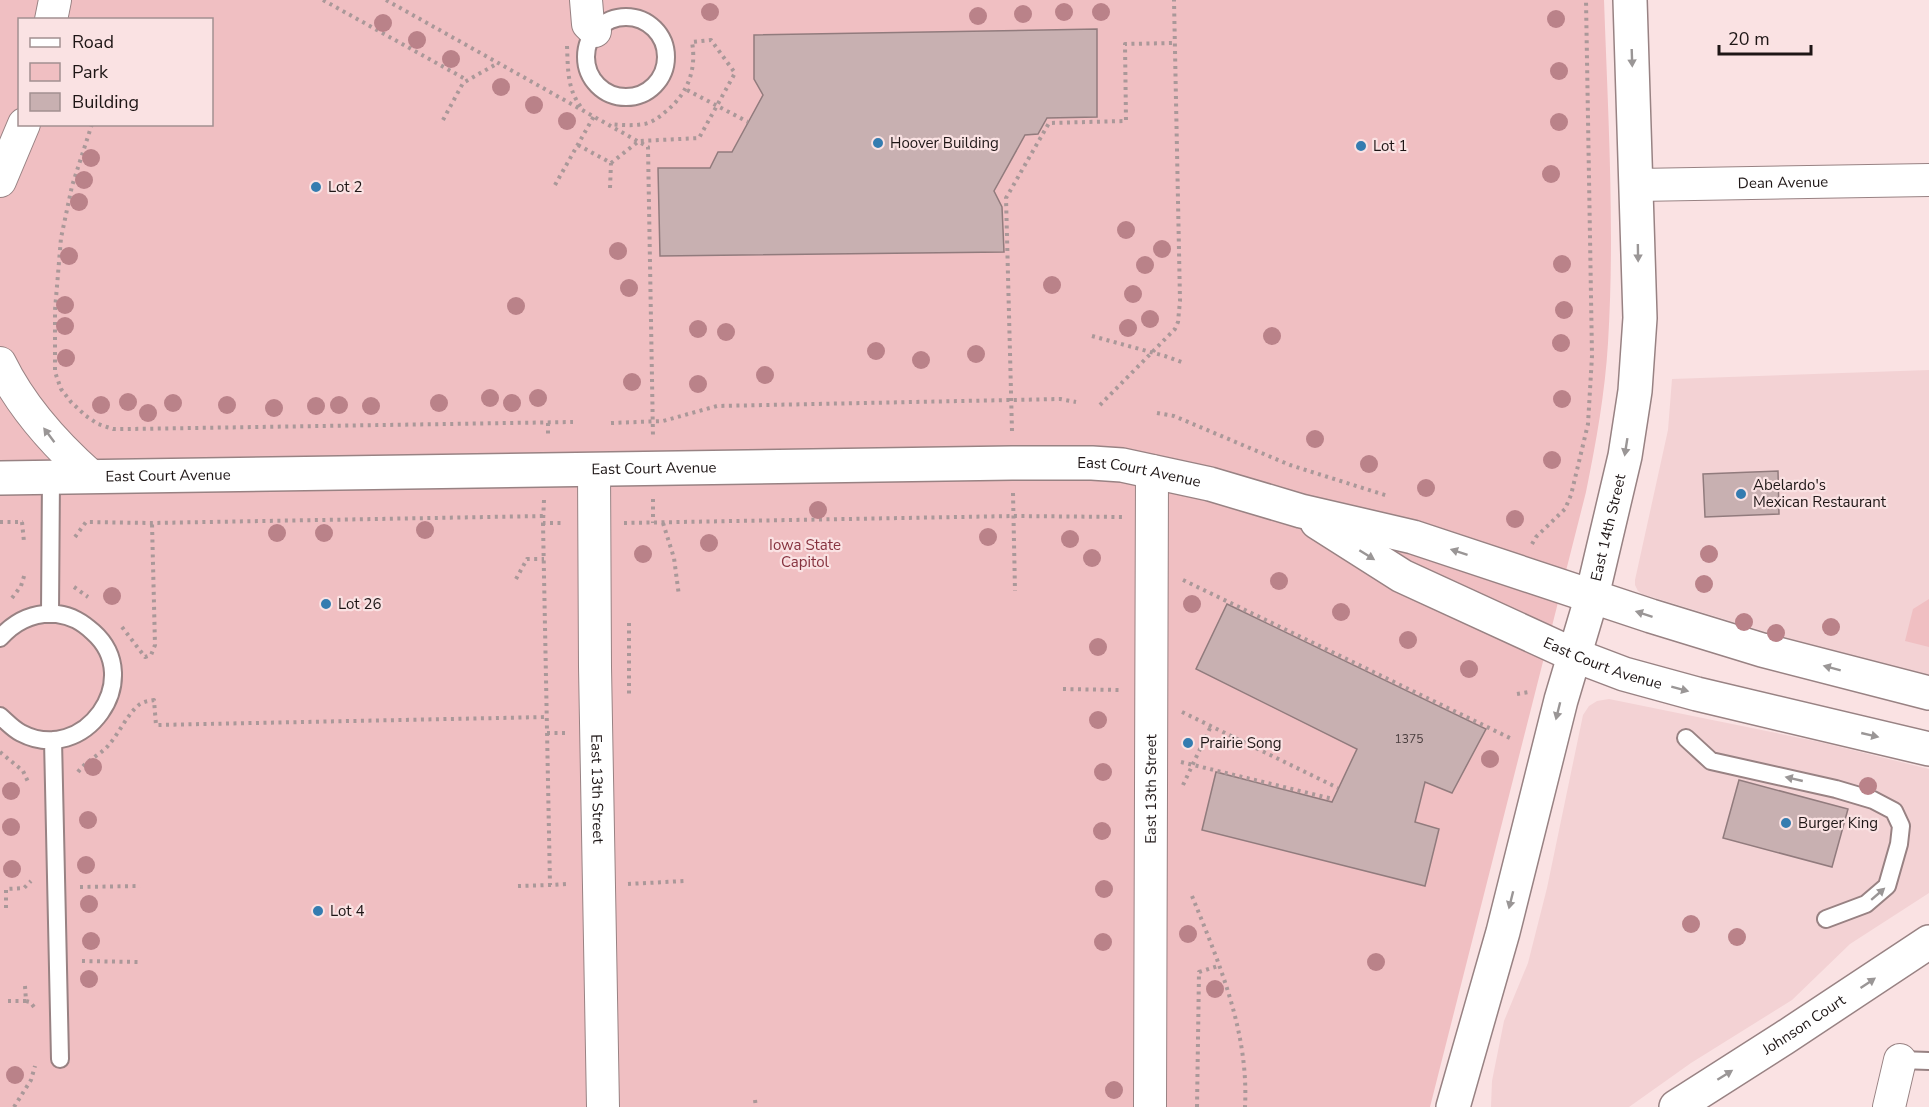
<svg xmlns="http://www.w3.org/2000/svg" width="1929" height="1107" font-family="'Nunito Sans',sans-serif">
  <rect width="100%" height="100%" fill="#fae2e3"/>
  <path fill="#f3d2d4" d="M1929,370V676L1792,640L1642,594L1638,591L1635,585V580L1668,430L1672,379Z
    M1609,699L1820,742L1929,769V893L1850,944L1792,1000L1691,1063L1629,1107H1491L1492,1081L1504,1021L1528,963L1547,888L1583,715L1589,706L1597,701Z"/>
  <path fill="#f0bfc2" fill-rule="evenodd" d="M0,0H1604C1608,114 1615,229 1608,343C1605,393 1596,443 1586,492L1430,1107H0ZM20,20H212V124H20Z
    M1929,599V647L1905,641L1913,609Z"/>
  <path fill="#c8b0b1" stroke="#917b7d" stroke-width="1.5" d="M1097,29V117L1047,118L1038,134L1025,135L994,191L1002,207L1004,252L660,256L658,168H710L718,152H732L763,95L754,79V35Z
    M1778,471L1779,514L1705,517L1703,474Z
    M1227,604L1486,729L1452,793L1425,782L1415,822L1439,829L1425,886L1202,830L1216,772L1332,802L1357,749L1196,669Z
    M1739,780L1848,809L1832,867L1723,838Z"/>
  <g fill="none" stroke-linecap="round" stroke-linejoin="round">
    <defs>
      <path id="service" d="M586 57a40 40 0 1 1 80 0a40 40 0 1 1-80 0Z
        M50,614L51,477
        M0,638C15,621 34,612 57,614C72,616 82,622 93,632C146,679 84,766 21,733C13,729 7,722 0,716
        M1686,738L1711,761L1836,789L1873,800L1894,811L1901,826L1899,844L1887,886L1866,904L1826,919
        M53,740L60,1059
        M1900,1060L1929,1061"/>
      <g id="minor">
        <path d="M586,0L588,24L595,31"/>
        <path d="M51,20L55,0"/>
        <path d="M0,181L24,124"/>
        <path id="s1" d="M1637,185L1929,180"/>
        <path d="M0,363C21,406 56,445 91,476"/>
        <path id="s2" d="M594,469L595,667L603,1107"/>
        <path id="s3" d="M1150,1107L1152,471"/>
        <path d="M1889,1107L1900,1060"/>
      </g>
      <g id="tertiary">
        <path id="s4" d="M0,478L1012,463H1092L1122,465L1210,484L1301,511L1413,537L1651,616L1762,650L1929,693"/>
        <path id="s5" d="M1317,522L1402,576L1574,655L1624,674L1697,694L1929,749"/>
      </g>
      <g id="primary">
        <path id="s6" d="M1453,1107L1503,932L1561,700L1592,596L1625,456L1635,391L1640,318L1630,0"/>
        <path id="s7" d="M1676,1107L1784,1038L1929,942"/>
      </g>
    </defs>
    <use href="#service" stroke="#988283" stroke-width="20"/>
    <use href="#minor" stroke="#988283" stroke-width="34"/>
    <use href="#tertiary" stroke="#988283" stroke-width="36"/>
    <use href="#primary" stroke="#988283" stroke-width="36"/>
    <path stroke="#aa9899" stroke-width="4" stroke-dasharray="3 4.5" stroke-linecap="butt" d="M323,0L467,80
      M386,0L648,147L653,437
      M567,46C568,68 567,89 581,107
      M687,90L748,122
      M443,120L463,83L498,63
      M92,124L72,186L61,238L55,310V372L61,389L71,402L86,416L98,424L113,429H130L573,422
      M578,145L611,163L639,141L699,138L735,73L711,40L692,42C697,71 687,95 664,113C658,118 651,123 644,124C633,126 621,125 610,124
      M555,185L594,116
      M610,188L611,163
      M1092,336L1165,356L1184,363
      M1100,405L1175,329L1178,322L1180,301L1174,0
      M1157,413L1174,416L1290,465L1388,496
      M548,423V438
      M611,423L663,421L717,406L1060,399L1076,402
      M1012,431L1006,198L1049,123L1126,121L1125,44L1175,43
      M1013,493L1015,591
      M653,499V523
      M544,500L543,523H563
      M0,522H23
      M22,522L24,542
      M543,523L550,885L568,884
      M624,523L1014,516L1123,517
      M663,523L674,558L679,596
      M75,537L86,522L152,523L543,516
      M1532,544L1536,537L1565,509L1571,495L1588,424L1592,356L1586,0
      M516,579L527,559H544
      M1183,580L1512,739
      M74,587L88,597
      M12,598L21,586L25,573
      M629,623V697
      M122,627L145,657L151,655L155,645L152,523
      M1063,689L1121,690
      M1517,694L1529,692
      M1182,712L1338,788
      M547,733H565
      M0,752L23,771L29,784
      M1181,762L1333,799
      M78,772C86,761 98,756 107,747C119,734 127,714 140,704C145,701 149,701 154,700L156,725L547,717
      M1183,785L1211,726
      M628,884L684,881
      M518,886L550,885
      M80,887L140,886
      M1192,896C1219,963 1249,1032 1245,1107
      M6,908V889L24,888L31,881
      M82,961L141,962
      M25,986L26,1001L30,1002L34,1007
      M8,1001H26
      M755,1100L756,1107
      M14,1107L31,1080L35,1066
      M1197,1107L1199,972L1218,966"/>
    <use href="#service" stroke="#fff" stroke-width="16"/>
    <use href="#minor" stroke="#fff" stroke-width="32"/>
    <use href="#tertiary" stroke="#fff" stroke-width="33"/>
    <use href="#primary" stroke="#fff" stroke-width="33"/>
  </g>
  <g fill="#ba8289">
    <circle cx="710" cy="12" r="9"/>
    <circle cx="1064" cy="12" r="9"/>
    <circle cx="1101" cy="12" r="9"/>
    <circle cx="1023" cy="14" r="9"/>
    <circle cx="978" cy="16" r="9"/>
    <circle cx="1556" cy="19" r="9"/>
    <circle cx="383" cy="23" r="9"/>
    <circle cx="417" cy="40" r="9"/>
    <circle cx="451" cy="59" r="9"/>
    <circle cx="1559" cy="71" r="9"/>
    <circle cx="501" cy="87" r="9"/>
    <circle cx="534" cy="105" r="9"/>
    <circle cx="567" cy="121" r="9"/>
    <circle cx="1559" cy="122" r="9"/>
    <circle cx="91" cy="158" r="9"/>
    <circle cx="1551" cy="174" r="9"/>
    <circle cx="84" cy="180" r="9"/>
    <circle cx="79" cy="202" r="9"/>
    <circle cx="1126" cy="230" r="9"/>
    <circle cx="1162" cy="249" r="9"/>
    <circle cx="618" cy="251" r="9"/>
    <circle cx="69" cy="256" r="9"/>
    <circle cx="1562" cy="264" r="9"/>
    <circle cx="1145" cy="265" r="9"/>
    <circle cx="1052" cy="285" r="9"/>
    <circle cx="629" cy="288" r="9"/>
    <circle cx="1133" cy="294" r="9"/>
    <circle cx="65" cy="305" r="9"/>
    <circle cx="516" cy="306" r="9"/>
    <circle cx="1564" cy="310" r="9"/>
    <circle cx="1150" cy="319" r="9"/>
    <circle cx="65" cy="326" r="9"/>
    <circle cx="1128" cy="328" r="9"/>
    <circle cx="698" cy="329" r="9"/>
    <circle cx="726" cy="332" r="9"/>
    <circle cx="1272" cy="336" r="9"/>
    <circle cx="1561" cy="343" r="9"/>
    <circle cx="876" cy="351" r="9"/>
    <circle cx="976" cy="354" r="9"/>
    <circle cx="66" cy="358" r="9"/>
    <circle cx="921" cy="360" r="9"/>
    <circle cx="765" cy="375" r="9"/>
    <circle cx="632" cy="382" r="9"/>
    <circle cx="698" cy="384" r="9"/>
    <circle cx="490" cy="398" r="9"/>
    <circle cx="538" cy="398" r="9"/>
    <circle cx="1562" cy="399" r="9"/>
    <circle cx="128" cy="402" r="9"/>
    <circle cx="173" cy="403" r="9"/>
    <circle cx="439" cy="403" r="9"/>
    <circle cx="512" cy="403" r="9"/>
    <circle cx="101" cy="405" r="9"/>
    <circle cx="227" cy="405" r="9"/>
    <circle cx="339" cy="405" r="9"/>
    <circle cx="316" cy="406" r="9"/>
    <circle cx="371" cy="406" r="9"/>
    <circle cx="274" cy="408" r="9"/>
    <circle cx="148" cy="413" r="9"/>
    <circle cx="1315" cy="439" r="9"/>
    <circle cx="1552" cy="460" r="9"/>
    <circle cx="1369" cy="464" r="9"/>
    <circle cx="1426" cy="488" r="9"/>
    <circle cx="818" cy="510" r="9"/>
    <circle cx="1515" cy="519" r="9"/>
    <circle cx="425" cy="530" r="9"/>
    <circle cx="277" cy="533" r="9"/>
    <circle cx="324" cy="533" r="9"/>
    <circle cx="988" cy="537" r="9"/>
    <circle cx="1070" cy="539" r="9"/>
    <circle cx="709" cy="543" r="9"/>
    <circle cx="643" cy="554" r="9"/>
    <circle cx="1709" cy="554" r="9"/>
    <circle cx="1092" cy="558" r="9"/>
    <circle cx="1279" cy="581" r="9"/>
    <circle cx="1704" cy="584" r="9"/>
    <circle cx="112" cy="596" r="9"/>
    <circle cx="1192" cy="604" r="9"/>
    <circle cx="1341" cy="612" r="9"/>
    <circle cx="1744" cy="622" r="9"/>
    <circle cx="1831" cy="627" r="9"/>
    <circle cx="1776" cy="633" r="9"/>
    <circle cx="1408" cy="640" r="9"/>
    <circle cx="1098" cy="647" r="9"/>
    <circle cx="1469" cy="669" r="9"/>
    <circle cx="1098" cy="720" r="9"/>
    <circle cx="1490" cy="759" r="9"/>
    <circle cx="93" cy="767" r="9"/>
    <circle cx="1103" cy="772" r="9"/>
    <circle cx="1868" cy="786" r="9"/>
    <circle cx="11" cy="791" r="9"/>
    <circle cx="88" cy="820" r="9"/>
    <circle cx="11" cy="827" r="9"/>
    <circle cx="1102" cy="831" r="9"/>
    <circle cx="86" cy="865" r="9"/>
    <circle cx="12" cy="869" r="9"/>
    <circle cx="1104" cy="889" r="9"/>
    <circle cx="89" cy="904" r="9"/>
    <circle cx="1691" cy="924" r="9"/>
    <circle cx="1188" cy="934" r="9"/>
    <circle cx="1737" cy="937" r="9"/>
    <circle cx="91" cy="941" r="9"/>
    <circle cx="1103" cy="942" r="9"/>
    <circle cx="1376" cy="962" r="9"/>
    <circle cx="89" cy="979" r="9"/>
    <circle cx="1215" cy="989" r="9"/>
    <circle cx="15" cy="1075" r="9"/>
    <circle cx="1114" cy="1090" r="9"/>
  </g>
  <defs><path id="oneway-solid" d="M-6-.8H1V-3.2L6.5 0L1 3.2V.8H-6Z" transform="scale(1.5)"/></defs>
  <g fill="#9a9696">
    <use href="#oneway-solid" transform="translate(1632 58) rotate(88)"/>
    <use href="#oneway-solid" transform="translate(1638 253) rotate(89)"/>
    <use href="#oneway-solid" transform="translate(49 435) rotate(-127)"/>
    <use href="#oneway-solid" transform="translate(1626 447) rotate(99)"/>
    <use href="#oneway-solid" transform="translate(1459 552) rotate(-162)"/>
    <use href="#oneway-solid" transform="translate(1367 555) rotate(32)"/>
    <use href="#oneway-solid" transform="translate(1644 614) rotate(-162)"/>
    <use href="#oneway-solid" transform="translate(1832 668) rotate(-165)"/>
    <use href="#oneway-solid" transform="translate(1680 689) rotate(15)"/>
    <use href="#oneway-solid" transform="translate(1558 711) rotate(104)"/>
    <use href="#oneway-solid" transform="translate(1870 735) rotate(13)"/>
    <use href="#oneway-solid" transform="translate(1794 779) rotate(-167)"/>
    <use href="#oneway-solid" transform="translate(1878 894) rotate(-41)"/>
    <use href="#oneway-solid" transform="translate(1511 900) rotate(104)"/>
    <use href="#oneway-solid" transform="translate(1868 983) rotate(-34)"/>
    <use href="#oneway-solid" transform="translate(1725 1075) rotate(-32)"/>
  </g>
  <g fill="#347cb0" stroke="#fae2e3" stroke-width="2">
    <circle cx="878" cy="143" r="6"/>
    <circle cx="1361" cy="146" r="6"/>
    <circle cx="316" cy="187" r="6"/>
    <circle cx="1741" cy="494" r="6"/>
    <circle cx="326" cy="604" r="6"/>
    <circle cx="1188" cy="743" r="6"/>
    <circle cx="1786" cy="823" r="6"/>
    <circle cx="318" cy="911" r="6"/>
  </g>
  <g text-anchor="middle" stroke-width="4.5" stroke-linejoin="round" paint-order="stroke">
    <g font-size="12" fill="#483c3d">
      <text x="1409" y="743">1375</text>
    </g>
    <g font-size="15" fill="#1e1616" stroke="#fae2e3" text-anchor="start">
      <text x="890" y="148">Hoover Building</text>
      <text x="1373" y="151">Lot 1</text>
      <text x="328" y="192">Lot 2</text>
      <text x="1753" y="490">Abelardo's<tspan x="1753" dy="17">Mexican Restaurant</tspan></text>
      <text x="338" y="609">Lot 26</text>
      <text x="1200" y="748">Prairie Song</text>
      <text x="1798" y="828">Burger King</text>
      <text x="330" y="916">Lot 4</text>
    </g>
    <g font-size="15" fill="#1e1616" stroke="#fae2e3">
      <text dy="5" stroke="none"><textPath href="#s1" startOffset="146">Dean Avenue</textPath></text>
      <text dy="5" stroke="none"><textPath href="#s4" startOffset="654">East Court Avenue</textPath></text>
      <text dy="5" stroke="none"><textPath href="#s4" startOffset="1140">East Court Avenue</textPath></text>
      <text dy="5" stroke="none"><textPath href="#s4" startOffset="168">East Court Avenue</textPath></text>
      <text dy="5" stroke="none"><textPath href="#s6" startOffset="600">East 14th Street</textPath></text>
      <text dy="5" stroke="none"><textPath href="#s5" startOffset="320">East Court Avenue</textPath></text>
      <text dy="5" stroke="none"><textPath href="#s2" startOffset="320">East 13th Street</textPath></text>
      <text dy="5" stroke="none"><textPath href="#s3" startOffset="318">East 13th Street</textPath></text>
      <text dy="5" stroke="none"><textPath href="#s7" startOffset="152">Johnson Court</textPath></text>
    </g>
    <g font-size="15" fill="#86333f" stroke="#fae2e3">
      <text x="805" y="550">Iowa State<tspan x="805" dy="17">Capitol</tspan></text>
    </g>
  </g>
  <rect x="18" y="18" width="195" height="108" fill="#fae2e3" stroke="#a29091" stroke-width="1.5"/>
  <rect x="30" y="38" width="30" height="9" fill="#ffffff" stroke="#a29091" stroke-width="1.5"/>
  <text x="72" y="48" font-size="18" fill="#1e1616">Road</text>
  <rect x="30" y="63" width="30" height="18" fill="#f0bfc2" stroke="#a29091" stroke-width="1.5"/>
  <text x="72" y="78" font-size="18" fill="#1e1616">Park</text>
  <rect x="30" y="93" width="30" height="18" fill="#c8b0b1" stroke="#a29091" stroke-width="1.5"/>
  <text x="72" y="108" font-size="18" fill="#1e1616">Building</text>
  <path d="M1719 45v9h92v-9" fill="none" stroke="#1e1616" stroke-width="3"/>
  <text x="1728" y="45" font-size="18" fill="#1e1616" stroke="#fae2e3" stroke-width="4.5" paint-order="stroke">20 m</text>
</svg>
